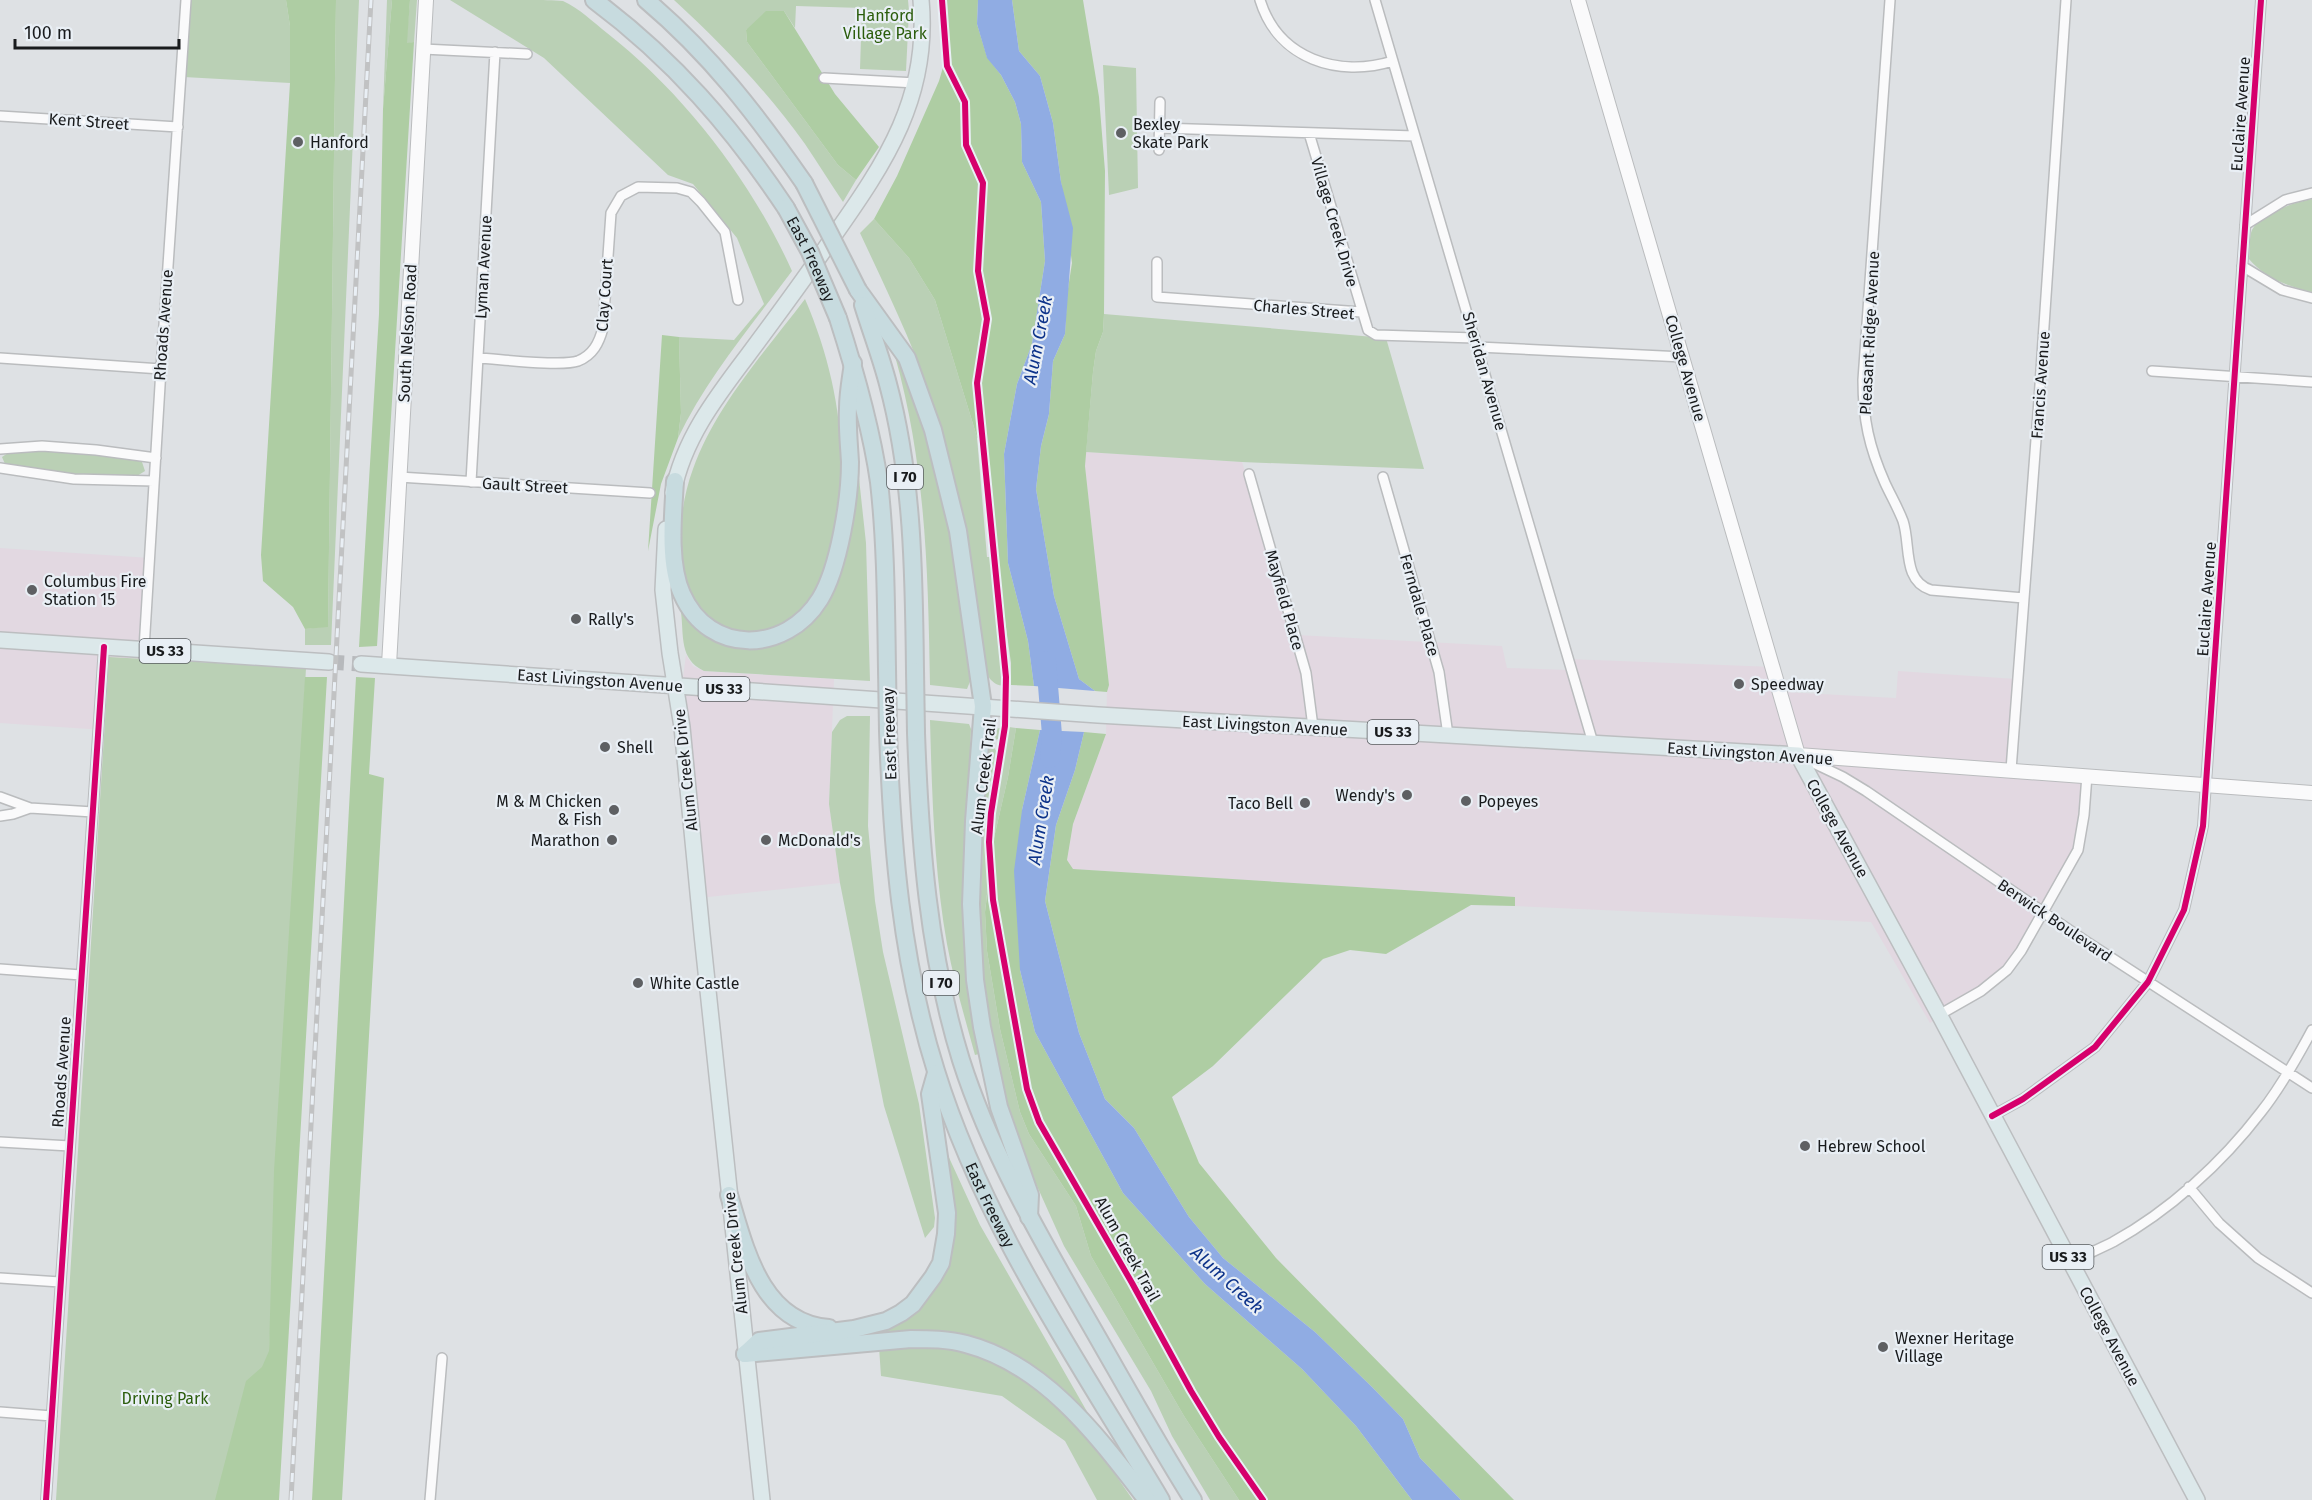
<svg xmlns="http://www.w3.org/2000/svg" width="2312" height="1500" font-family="'Fira Sans',sans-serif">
  <rect width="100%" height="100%" fill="#dee1e4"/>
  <path fill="#e2d8e1" d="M1086,452L1242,462L1297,635L1502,646L1507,668L1570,670L1568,659L1774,667L1783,692L1896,698L1898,671L2016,679L2010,768L2093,773L2086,839L2077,860L2011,968L2001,978L1930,1023L1871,922L1515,906L1514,897L1073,869L1067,860L1073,824L1106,734L1107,692L1109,685L1085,466Z
    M0,548L150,558L143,659L109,658L104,730L0,723Z
    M686,655L693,666L704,671L834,679L829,804L840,883L699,898L682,686Z"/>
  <path fill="#bad0b5" d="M188,0H286L290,26V83L184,77Z
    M336,0H359L331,645H305V629L328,626Z
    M387,0H392L383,109Z
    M410,0H417L414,42L406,44Z
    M450,0C477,0 504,0 531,0C541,0 554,0 563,1C579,8 593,22 607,33C684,93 752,182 792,271C752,325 707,377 678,438L681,413L679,337L734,340L764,304L737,238L693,184L668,175L544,58Z
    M674,0H908L909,11L906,71L860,69L862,8L796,6L795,28L784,11L746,30L747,42L838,165L856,180L843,202C830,183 818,163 805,144C767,91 722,44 674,0Z
    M1103,65L1136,68L1138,188L1109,195Z
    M2312,199V292C2289,287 2265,278 2249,259C2250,250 2249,237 2252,230C2260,213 2296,202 2312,199Z
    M874,219L909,258L935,300L977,437L987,557H991L1005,679L1003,686C998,685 995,684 991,680C979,666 975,579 970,555C962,509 952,462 938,418C918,354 888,293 860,233Z
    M805,299C839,378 853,467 830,551C824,571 819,592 804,608C778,639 722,640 695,608C689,600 681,581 678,571C677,566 678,558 679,553C680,524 683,496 693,469C716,405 765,352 805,299Z
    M1104,314L1386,338L1424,469L1242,462L1086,452L1093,372L1096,351L1103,332Z
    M899,353L913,389L945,498L971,679L967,689L930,685C928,571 926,467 895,356Z
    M41,449L69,451L135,459L142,462L145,471L137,476L74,474L5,464L2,457L8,453Z
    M855,469H858L866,543L870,681L704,671C679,659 684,636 681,612L685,610L696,624L768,645L783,641L797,634L810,621Z
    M109,657L306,668L261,1500H56Z
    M847,716H870L868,826L875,901L883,952L919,1104L935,1218L934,1227L925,1238L884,1106L840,883L829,804L832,732L840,720Z
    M930,720L969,724L971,729C967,837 960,947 979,1054L975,1055C965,1018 954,982 947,944C934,870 932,795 930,720Z
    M1002,727L1001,738L995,740L994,747L997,753L988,808L987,832L990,867L985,912L987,951L1000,1029L1020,1112L1029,1134L1076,1206L1091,1256L1184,1416L1239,1500H1210L1172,1436L1151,1391L1064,1246L1023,1155L995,1063L981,972L980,919L987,736L991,731Z
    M1009,727L1016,728L1008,777L994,838L995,810Z
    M946,1151L980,1225L1089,1415L1087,1417L1035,1371L905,1331L878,1333V1330L939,1280Z
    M944,1345C965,1351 985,1358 1005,1368C1061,1396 1099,1450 1133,1500H1097L1065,1441L1002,1396L881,1376L879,1347Z"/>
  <path fill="#aecda3" d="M286,0H336L328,627L305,629L293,607L263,581L261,555L290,83V26Z
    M392,0H410L407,43L414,42L377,646L359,647L379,314L383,109Z
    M947,0H978L977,24L987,57L1001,75L1015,102L1021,124L1022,162L1041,202L1045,261L1032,344L1017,384L1004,454L1008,563L1028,641L1034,686L1011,685V663L995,550L984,447L977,437L935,300L909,258L874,219L897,176L939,81L948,50Z
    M1012,0H1083L1099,97L1105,171L1104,314L1103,332L1096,351L1093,372L1085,466L1109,685L1107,692L1095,691L1079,679L1054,596L1036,489L1041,446L1049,414L1053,361L1065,334L1067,295L1072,263L1053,123L1040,76L1019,51Z
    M766,11H784L835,94L879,147L856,180L838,165L747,42L746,30Z
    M662,335L679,337L681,413L678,438L661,484L648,551Z
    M305,677H327L279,1500H215L246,1381L262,1367L269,1351L274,1171Z
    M356,677L375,678L369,774L384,778L342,1500H312Z
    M1016,728L1040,730L1022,810L1020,970L1035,1032L1123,1193L1205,1284L1302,1369L1356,1426L1412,1500H1239L1184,1416L1091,1256L1076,1206L1029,1134L1020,1112L1000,1029L987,951L985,912L994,838L1008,777Z
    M1084,732L1106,734L1073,824L1067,860L1073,869L1515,897V906L1471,905L1386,954L1350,950L1323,959L1213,1066L1172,1097L1199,1163L1276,1258L1514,1500H1461L1420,1458L1403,1419L1372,1387L1315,1332L1223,1258L1189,1217L1134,1128L1105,1099L1079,1033L1045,901L1056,825L1075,770Z"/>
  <path fill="#90ace3" d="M978,0H1012L1019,51L1040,76L1053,123L1061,182L1073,228L1065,334L1053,361L1049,414L1041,446L1036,489L1054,596L1079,679L1095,691L1034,686L1028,641L1008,563L1004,454L1017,384L1032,344L1045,261L1041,202L1022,162L1021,124L1015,102L1001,75L987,58L977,24Z
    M1040,730L1084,732L1075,770L1056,825L1045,901L1079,1033L1105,1099L1134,1128L1189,1217L1223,1258L1315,1332L1372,1387L1403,1419L1420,1458L1461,1500H1412L1356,1426L1302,1369L1205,1284L1123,1193L1035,1032L1020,970L1014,871L1022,810Z"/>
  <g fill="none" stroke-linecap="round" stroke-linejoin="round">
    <path stroke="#90ace3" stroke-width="20" d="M1046,661L1052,735L1050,758"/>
    <path stroke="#b7b9bc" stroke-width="15" stroke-dasharray="15 8" stroke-linecap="butt" d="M329,662L361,664"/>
    <defs>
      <path id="street" d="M1260,0C1278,59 1338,78 1393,61
        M1375,0L1593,743
        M1890,0L1863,380C1863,419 1869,447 1885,483C1891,496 1898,508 1903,521C1911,545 1902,581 1931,590L2024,598
        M423,49L527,54
        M824,78L916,83
        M0,116L178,127
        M1159,128L1415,136
        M1309,133L1368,330L1376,335L1475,338
        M1159,150L1160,102
        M2245,225L2285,200L2312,193
        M1157,262V297L1361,312
        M2242,266L2282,290L2312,298
        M1478,347L1683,357
        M0,358L161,369
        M478,358C499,359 561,367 578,361C593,355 599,343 603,328L611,213L621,196L638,187L677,188L691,192L701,202L725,232L738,300
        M2152,371L2312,382
        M0,449L42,446L96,450L156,458
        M0,468L74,479L154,481
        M1249,474L1306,673L1313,727
        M399,477L650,493
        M1383,477L1439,672L1448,735
        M471,482L495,52
        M144,649L161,369L186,0
        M1803,758L1843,777L1866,791L2084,940L2312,1088
        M2011,770L2039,400L2066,0
        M0,797L30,808L93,812
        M0,816L13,814L30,808
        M0,969L81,975
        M1939,1015L1981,991L2007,970L2021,951L2078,850L2084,815L2087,775
        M1992,1116L2023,1099L2095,1047L2148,982L2184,910L2203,826L2261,0
        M0,1142L70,1146
        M2189,1187L2219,1223L2258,1258L2312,1293
        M2071,1262C2085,1255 2099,1249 2113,1242C2169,1211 2222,1163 2261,1112C2281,1087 2297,1058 2312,1030
        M0,1278L60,1282
        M0,1412L52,1416
        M46,1500L104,647
        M430,1500L442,1358"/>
      <path id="secondary" d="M1578,0L1798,755L2312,793
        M389,665L426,0"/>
      <path id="primary" d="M673,493C683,440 716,397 748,355C777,316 806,277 833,237C886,162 930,96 921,0
        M666,529L663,590L670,653L682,727L702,934L762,1500
        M0,640L329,662
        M361,664L1098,715L1798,755L1941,1018L2197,1500"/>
      <g id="highway">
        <path d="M594,0C673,59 732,127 786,208"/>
        <path d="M646,0C710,54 756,114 804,183"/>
        <path d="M858,290L907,358L933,430L958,531L983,706L974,821L971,904L975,980L982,1027L999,1107L1030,1195L1029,1217"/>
        <path d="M863,305C871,331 881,357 888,384C913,477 914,575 915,671"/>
        <path d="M838,318C855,371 871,426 879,482C886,544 886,607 887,669"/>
        <path d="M675,481C673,515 668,563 682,594C709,656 786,654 820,599C839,568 850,499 850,462C849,444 847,426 848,408C848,393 851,378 853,363"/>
        <path id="s1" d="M888,731C892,847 901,960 936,1071C984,1226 1079,1362 1161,1500"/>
        <path d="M916,733C920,844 928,953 961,1060C991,1154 1041,1239 1090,1324C1124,1383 1157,1443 1193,1500"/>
        <path d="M729,1195C745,1248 761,1323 829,1328"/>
        <path d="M745,1354L911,1339C929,1339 948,1339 966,1344C1046,1365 1099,1438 1147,1500"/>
        <path d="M745,1354L759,1341L854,1329L886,1321L901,1313L913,1304L933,1277L941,1263L946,1234L947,1213L930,1094L936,1073"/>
      </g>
    </defs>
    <use href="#street" stroke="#babcbe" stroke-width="12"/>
    <use href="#secondary" stroke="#babcbe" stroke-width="16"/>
    <use href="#primary" stroke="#bcbec0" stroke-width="18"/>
    <use href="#highway" stroke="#bcbec0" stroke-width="20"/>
    <use href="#street" stroke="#fafafb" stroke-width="9"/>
    <use href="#secondary" stroke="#fafafb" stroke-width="14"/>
    <use href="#primary" stroke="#dce8ea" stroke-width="15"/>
    <use href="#highway" stroke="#c7dbdf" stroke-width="16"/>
    <defs>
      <path id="rail" d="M291,1500L371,0"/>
    </defs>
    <use href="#rail" stroke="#c1c2c3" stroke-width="5"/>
    <use href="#rail" stroke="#e9eff5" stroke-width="3" stroke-dasharray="9" stroke-linecap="butt"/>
    <defs>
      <g id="highway-bridge">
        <path d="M804,183L858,290"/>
        <path id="s2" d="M786,208L810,252L838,318"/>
        <path d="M887,669L888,731"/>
        <path d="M915,671L916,733"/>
      </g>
    </defs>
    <use href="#highway-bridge" stroke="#bcbec0" stroke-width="20" stroke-linecap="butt"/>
    <use href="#highway-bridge" stroke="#c7dbdf" stroke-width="16"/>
    <defs>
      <path id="cycleway" d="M942,0L947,66L965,102L966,145L983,183L978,271L987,319L977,383L1006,677L1005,726L991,813L989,842L993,900L1027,1089L1039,1122L1132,1283L1191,1391L1219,1437L1263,1500
        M1992,1116L2023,1099L2095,1047L2148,982L2184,910L2203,826L2261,0
        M46,1500L104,647"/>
    </defs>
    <use href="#cycleway" stroke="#e9eff5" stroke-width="10"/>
    <use href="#cycleway" stroke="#d6006c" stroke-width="6"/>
  </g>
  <g fill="#5e6063" stroke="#e9eff5" stroke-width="2">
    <circle cx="1121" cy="133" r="6"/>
    <circle cx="298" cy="142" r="6"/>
    <circle cx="32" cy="590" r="6"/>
    <circle cx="576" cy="619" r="6"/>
    <circle cx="1739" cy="684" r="6"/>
    <circle cx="605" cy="747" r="6"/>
    <circle cx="1407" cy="795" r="6"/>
    <circle cx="1466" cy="801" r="6"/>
    <circle cx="1305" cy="803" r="6"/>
    <circle cx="614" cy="810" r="6"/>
    <circle cx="612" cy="840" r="6"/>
    <circle cx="766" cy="840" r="6"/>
    <circle cx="638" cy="983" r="6"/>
    <circle cx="1805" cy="1146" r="6"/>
    <circle cx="1883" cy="1347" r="6"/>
  </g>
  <g text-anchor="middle" stroke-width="4.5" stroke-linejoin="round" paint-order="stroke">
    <g fill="#e9eff5" stroke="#575b5e" stroke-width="1.5">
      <rect x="887" y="465" width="36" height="24" rx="4.5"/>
      <rect x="139.5" y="639" width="51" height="24" rx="4.5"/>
      <rect x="698.5" y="677" width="51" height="24" rx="4.5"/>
      <rect x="1367.5" y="720" width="51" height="24" rx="4.5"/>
      <rect x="923" y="971" width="36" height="24" rx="4.5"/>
      <rect x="2042.5" y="1245" width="51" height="24" rx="4.5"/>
    </g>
    <g font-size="15" font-weight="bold" fill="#191b1d">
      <text x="905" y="482">I 70</text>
      <text x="165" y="656">US 33</text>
      <text x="724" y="694">US 33</text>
      <text x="1393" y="737">US 33</text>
      <text x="941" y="988">I 70</text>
      <text x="2068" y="1262">US 33</text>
    </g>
    <g font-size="16" fill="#2b5d0c" stroke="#e9eff5">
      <text x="885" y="21">Hanford<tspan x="885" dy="18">Village Park</tspan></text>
      <text x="165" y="1404">Driving Park</text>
    </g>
    <g font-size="16" fill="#191b1d" stroke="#e9eff5">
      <text transform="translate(2240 114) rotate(-86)" y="6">Euclaire Avenue</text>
      <text transform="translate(89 121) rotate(4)" y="6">Kent Street</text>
      <text transform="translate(1335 222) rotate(74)" y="6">Village Creek Drive</text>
      <text dy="6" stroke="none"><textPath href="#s2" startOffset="57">East Freeway</textPath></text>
      <text transform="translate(483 267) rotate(-87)" y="6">Lyman Avenue</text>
      <text transform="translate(604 295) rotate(-86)" y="6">Clay Court</text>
      <text transform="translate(1304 309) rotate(5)" y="6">Charles Street</text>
      <text transform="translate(163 325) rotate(-86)" y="6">Rhoads Avenue</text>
      <text transform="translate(407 333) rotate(-87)" y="6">South Nelson Road</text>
      <text transform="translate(1869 333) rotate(-87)" y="6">Pleasant Ridge Avenue</text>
      <text transform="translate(1686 368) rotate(74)" y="6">College Avenue</text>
      <text transform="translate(1485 371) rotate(74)" y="6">Sheridan Avenue</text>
      <text transform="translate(2040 385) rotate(-86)" y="6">Francis Avenue</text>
      <text transform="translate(525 485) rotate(3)" y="6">Gault Street</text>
      <text transform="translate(2206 599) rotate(-86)" y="6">Euclaire Avenue</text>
      <text transform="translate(1285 600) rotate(74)" y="6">Mayfield Place</text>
      <text transform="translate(1420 605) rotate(74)" y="6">Ferndale Place</text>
      <text transform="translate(600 680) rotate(4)" y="6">East Livingston Avenue</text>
      <text transform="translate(1265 725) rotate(3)" y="6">East Livingston Avenue</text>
      <text transform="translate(889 734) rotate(-92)" y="6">East Freeway</text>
      <text transform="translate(1750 753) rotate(4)" y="6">East Livingston Avenue</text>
      <text transform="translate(685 770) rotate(-96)" y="6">Alum Creek Drive</text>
      <text transform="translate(983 776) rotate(-83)" y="6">Alum Creek Trail</text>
      <text transform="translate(1838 828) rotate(61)" y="6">College Avenue</text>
      <text transform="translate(2055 920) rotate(34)" y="6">Berwick Boulevard</text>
      <text transform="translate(61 1072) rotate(-86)" y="6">Rhoads Avenue</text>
      <text dy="6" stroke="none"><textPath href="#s1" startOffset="489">East Freeway</textPath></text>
      <text transform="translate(1128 1249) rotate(61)" y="6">Alum Creek Trail</text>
      <text transform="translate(735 1253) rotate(-96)" y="6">Alum Creek Drive</text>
      <text transform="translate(2110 1336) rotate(62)" y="6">College Avenue</text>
    </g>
    <g font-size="16" fill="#191b1d" stroke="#e9eff5" text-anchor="start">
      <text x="1133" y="130">Bexley<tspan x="1133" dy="18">Skate Park</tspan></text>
      <text x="310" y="148">Hanford</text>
      <text x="44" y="587">Columbus Fire<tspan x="44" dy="18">Station 15</tspan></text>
      <text x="588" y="625">Rally's</text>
      <text x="1751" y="690">Speedway</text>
      <text x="617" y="753">Shell</text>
      <text x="1395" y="801" text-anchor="end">Wendy's</text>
      <text x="602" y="807" text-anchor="end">M &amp; M Chicken<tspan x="602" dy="18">&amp; Fish</tspan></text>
      <text x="1478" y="807">Popeyes</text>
      <text x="1293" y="809" text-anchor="end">Taco Bell</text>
      <text x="600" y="846" text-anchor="end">Marathon</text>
      <text x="778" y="846">McDonald's</text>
      <text x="650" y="989">White Castle</text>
      <text x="1817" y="1152">Hebrew School</text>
      <text x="1895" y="1344">Wexner Heritage<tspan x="1895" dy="18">Village</tspan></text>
    </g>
    <g font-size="18" font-style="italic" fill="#0d338a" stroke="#e9eff5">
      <text transform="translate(1038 340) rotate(-79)" y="6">Alum Creek</text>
      <text transform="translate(1041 820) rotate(-81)" y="6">Alum Creek</text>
      <text transform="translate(1227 1280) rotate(42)" y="6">Alum Creek</text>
    </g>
  </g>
  <path d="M15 39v9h164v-9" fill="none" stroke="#191b1d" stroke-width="3"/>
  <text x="24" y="39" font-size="18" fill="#191b1d" stroke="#e9eff5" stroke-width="4.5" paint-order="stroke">100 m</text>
</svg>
